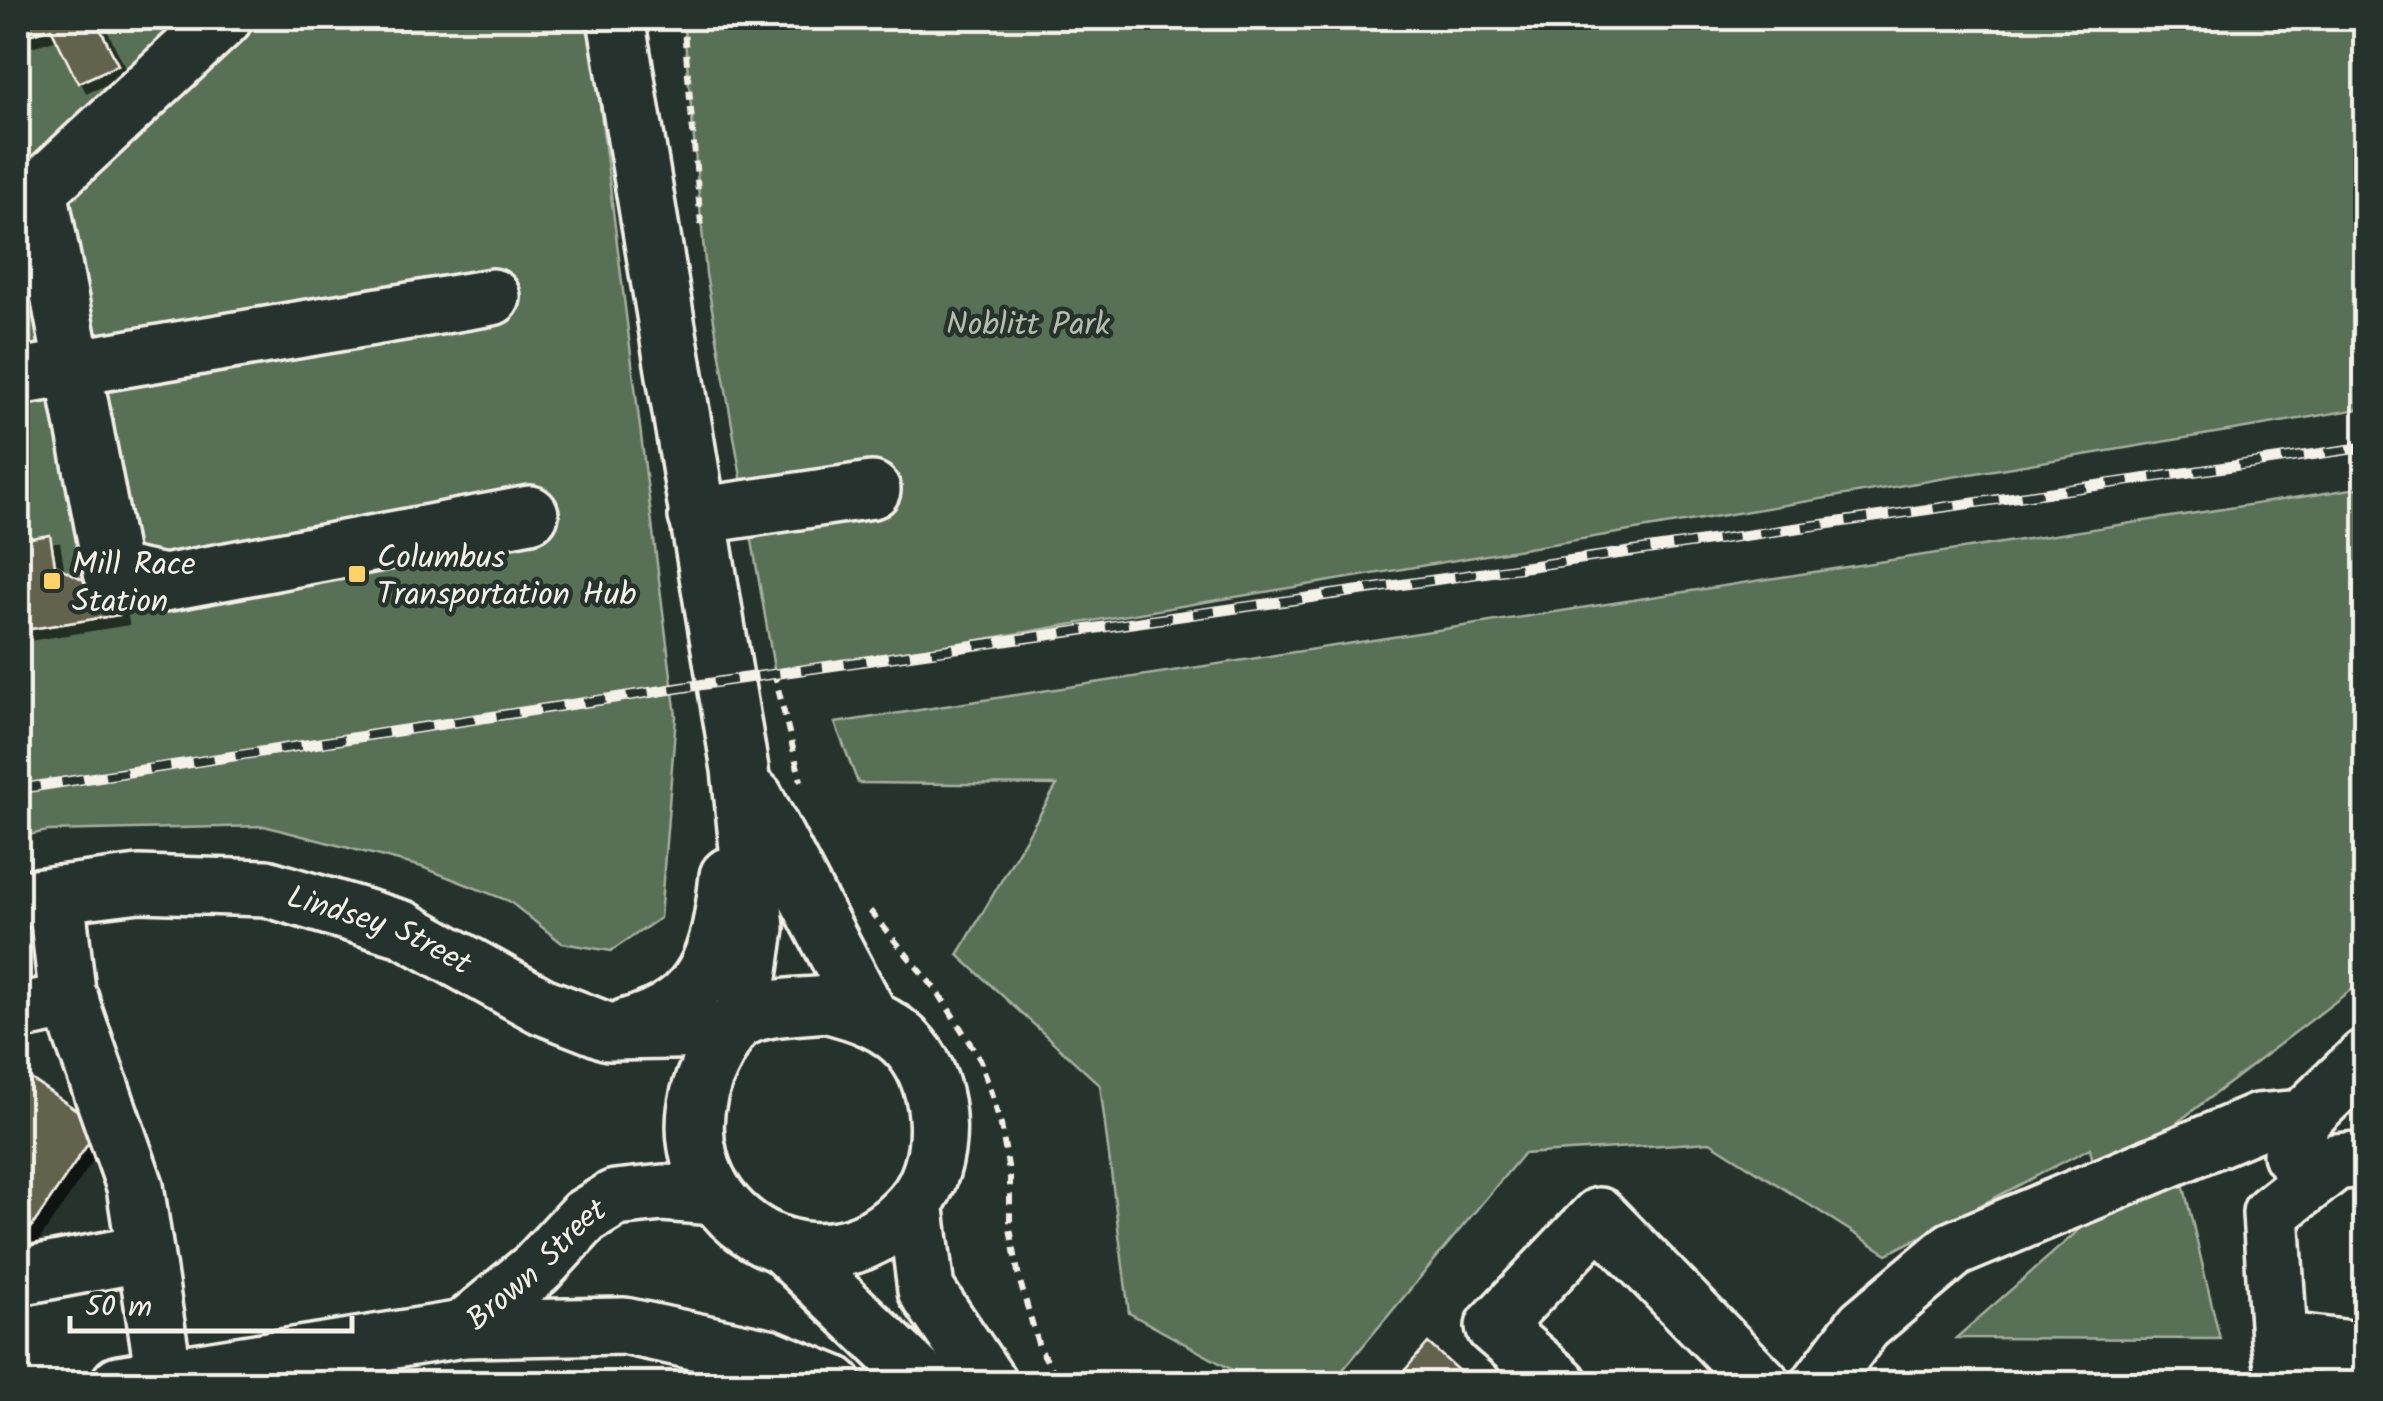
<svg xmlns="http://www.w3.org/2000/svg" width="2383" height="1401" font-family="Kalam,sans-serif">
  <defs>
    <filter id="shadow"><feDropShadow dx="9" dy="9" stdDeviation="0" flood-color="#0009"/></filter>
  </defs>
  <rect width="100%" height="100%" fill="#26332d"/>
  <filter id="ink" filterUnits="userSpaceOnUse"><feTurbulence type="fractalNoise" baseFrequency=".01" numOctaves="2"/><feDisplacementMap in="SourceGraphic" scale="20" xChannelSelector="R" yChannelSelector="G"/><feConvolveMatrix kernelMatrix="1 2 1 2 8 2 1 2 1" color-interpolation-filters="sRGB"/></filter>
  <g filter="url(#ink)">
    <path fill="#597055" stroke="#a6b09e" stroke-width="2.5" d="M18,18H589L676,716L660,918L611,951L562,943L509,901L422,867L264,826L48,831L18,837Z
      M683,18H2365V408L775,674L706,274Z
      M2365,487V979L2170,1128L2220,1339L1956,1338L2103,1209L2090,1148L1887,1254L1710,1142L1523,1154L1332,1383H1256L1129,1313L1100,1085L958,955L1057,785L858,783L835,723Z"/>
    <path fill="#63624e" stroke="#f4f1e8" stroke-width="2.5" filter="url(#shadow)" d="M18,18H95L118,65L78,83L51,28L18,38Z
      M50,535L55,565L116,597L119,615L18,631V540Z
      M18,1070L100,1126L22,1241L18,1237Z
      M1428,1343L1473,1384H1393Z"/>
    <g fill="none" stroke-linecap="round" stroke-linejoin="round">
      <defs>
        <path id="minor" d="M224,18L39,190L112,572L164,583L530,514
          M18,377L492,297
          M697,516L872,490
          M56,894L67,992L135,1186L164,1376
          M18,1012L71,1001
          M2291,1154L2303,1118L2366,1057
          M18,1277L145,1253
          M2279,1340L2271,1213L2335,1162L2366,1159
          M1560,1384L1494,1327L1599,1216L1762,1384
          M1820,1384L1864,1325L1954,1249L2258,1122L2303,1118
          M2286,1384L2279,1340L2366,1351"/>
        <g id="major">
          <path d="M616,18L740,769L756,928L743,1018"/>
          <path d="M755,798L869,1015"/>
          <path id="s1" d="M18,899L139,884L266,888L403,929L542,1006L609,1032L728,1030"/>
          <path d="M825,1004C857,1012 889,1022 911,1048C945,1087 947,1165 913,1204C813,1320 641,1200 712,1061C720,1046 727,1026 743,1018C765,1006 800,1007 825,1004Z"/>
          <path d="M627,1027C708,1005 720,952 728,876"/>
          <path d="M915,1202L926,1290L989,1384"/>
          <path d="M783,1246L927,1384"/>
          <path id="s2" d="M463,1329L537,1268L584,1217L615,1198L663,1193L715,1197"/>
          <path d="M119,1384L463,1329L624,1326L768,1357L834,1384"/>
        </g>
      </defs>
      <use href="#minor" stroke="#f4f1e8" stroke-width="62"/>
      <use href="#major" stroke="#f4f1e8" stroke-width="62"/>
      <path stroke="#f4f1e8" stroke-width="6" stroke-dasharray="10 8" stroke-linecap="butt" d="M683,18L701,225
        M774,672L801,781
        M870,911L938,992L981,1061L1001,1125L1010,1178V1228L1019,1278L1039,1347L1061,1384"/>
      <use href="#minor" stroke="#26332d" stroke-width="55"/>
      <use href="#major" stroke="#26332d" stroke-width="55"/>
      <defs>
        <path id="rail" d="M18,789L725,681L2366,447"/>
      </defs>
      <use href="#rail" stroke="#f4f1e8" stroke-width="11"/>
      <use href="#rail" stroke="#26332d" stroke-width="8" stroke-dasharray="22" stroke-linecap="butt"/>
    </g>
  </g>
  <g fill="#ffd166" stroke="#26332d" stroke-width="4">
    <rect x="347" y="564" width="20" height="20" rx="5"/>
    <rect x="42" y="571" width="20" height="20" rx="5"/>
  </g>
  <g text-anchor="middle" stroke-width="9" stroke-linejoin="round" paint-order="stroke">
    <g font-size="32" fill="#b6bdad" stroke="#26332d">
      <text x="1028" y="334">Noblitt Park</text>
    </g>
    <g font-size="32" fill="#f4f1e8" stroke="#26332d" text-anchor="start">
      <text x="377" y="567">Columbus<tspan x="377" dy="37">Transportation Hub</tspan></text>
      <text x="72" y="574">Mill Race<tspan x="72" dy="37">Station</tspan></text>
    </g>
    <g font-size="32" fill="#f4f1e8" stroke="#26332d">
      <text dy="11" stroke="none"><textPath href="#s1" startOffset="370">Lindsey Street</textPath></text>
      <text dy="11" stroke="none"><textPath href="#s2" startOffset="98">Brown Street</textPath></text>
    </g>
  </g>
  <rect width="2383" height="1401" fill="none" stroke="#26332d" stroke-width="60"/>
  <rect x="30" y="30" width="2323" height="1341" fill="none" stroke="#f4f1e8" stroke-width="4" filter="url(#ink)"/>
  <path d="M70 1316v15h282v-15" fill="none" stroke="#f4f1e8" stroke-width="5"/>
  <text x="85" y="1316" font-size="30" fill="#f4f1e8" stroke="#26332d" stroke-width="8" paint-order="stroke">50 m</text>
</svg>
